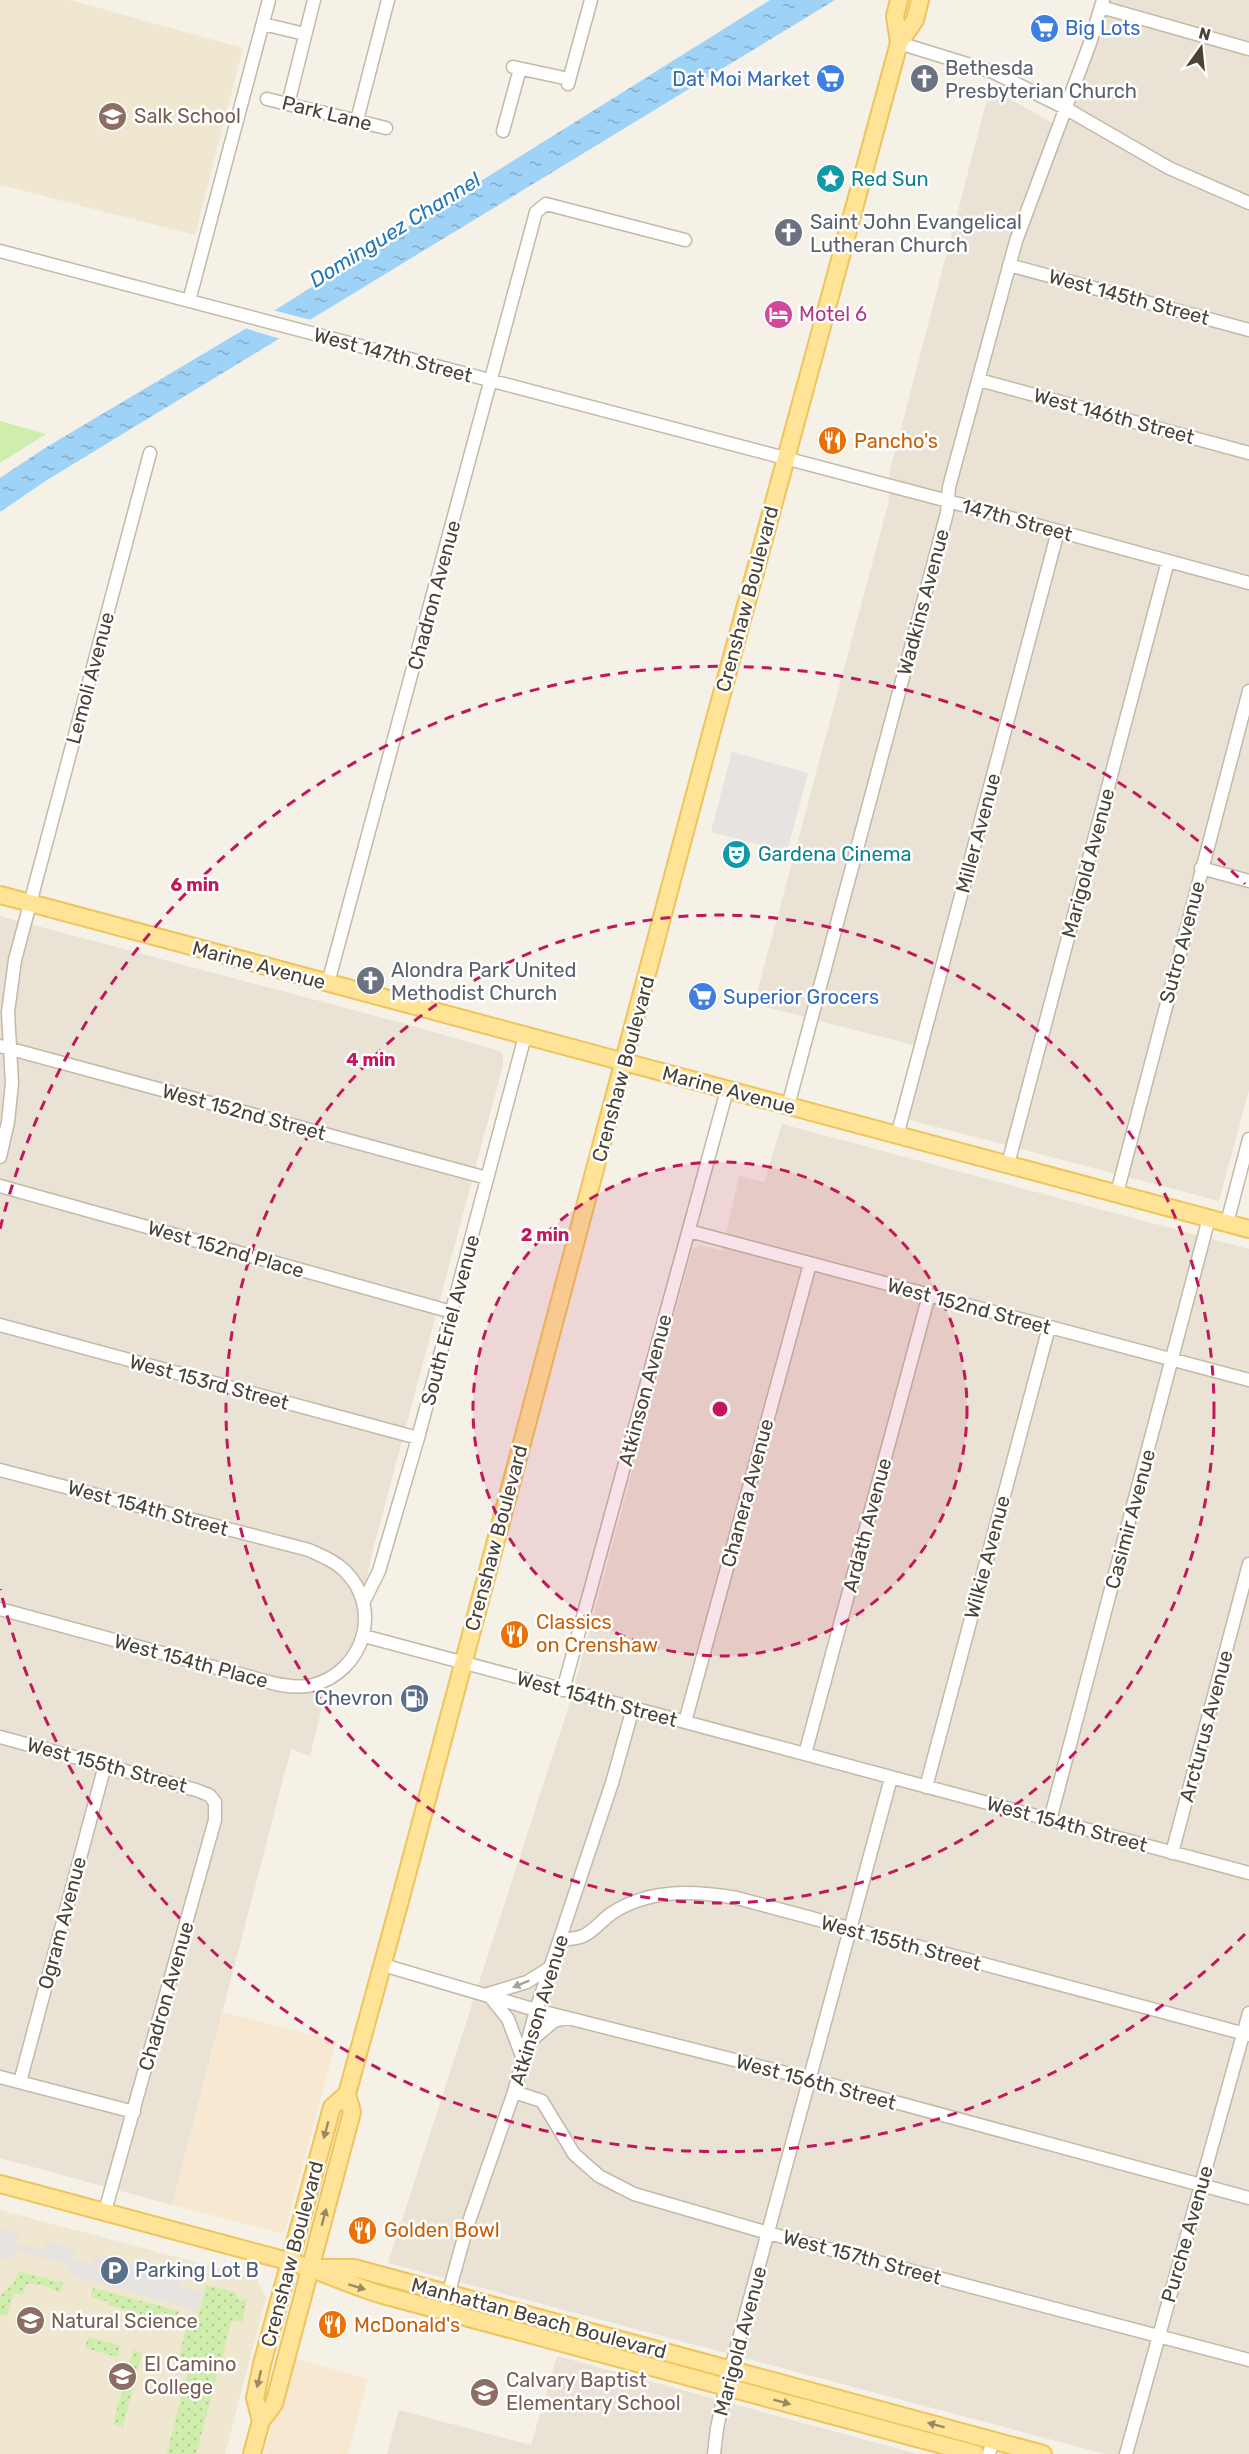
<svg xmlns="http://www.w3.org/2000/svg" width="1249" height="2454" font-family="Rubik,sans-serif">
  <defs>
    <pattern id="grass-dots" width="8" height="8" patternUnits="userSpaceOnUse" patternTransform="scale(1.5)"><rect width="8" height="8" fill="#cfedad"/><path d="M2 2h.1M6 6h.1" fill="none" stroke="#b3cc95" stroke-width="1.8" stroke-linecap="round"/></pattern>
    <pattern id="water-ripples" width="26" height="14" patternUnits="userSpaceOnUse" patternTransform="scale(1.5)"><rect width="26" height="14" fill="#9fd2f7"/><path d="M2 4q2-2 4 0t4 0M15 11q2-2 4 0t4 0" fill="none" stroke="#84acc9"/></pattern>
  </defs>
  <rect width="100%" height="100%" fill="#f5f1e7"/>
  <path fill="#eae3d5" d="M1110,0H1249V1090L1219,1201L906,1119L925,1048L754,1004L889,501L890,470L990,88L1065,130Z
    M0,916L417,1027L499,1051L503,1055V1065L372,1553L353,1643L348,1656L330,1673L310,1756L291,1749L172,2205L0,2158Z
    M782,1124L1249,1249V2454H1105L388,2263L569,1705L692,1250L700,1245L722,1251L739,1176L764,1182Z
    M557,2356L918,2454H387L399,2410L531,2445Z"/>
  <path fill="#f9e8d1" d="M223,2012L336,2041L285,2230L281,2233L172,2205Z
    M290,2357L368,2379L348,2454H264Z"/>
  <path fill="#efe7d0" d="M0,0H70L243,48L195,235L0,185Z
    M0,2210L256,2278L266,2298L225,2454H0Z"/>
  <path fill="url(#grass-dots)" d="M19,2271L63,2283L60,2293L43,2285L26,2284L23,2295L14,2293L7,2316L0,2315V2296L13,2284Z
    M206,2285L234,2292L241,2301L247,2298L242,2322L232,2320L196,2454H167L189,2365L178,2361L190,2314L198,2316Z
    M93,2288L179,2311L177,2316L161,2312L159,2319L108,2305L109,2302L91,2297Z
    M88,2337L120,2346L117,2357L85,2348Z
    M133,2350L142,2353L123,2427L113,2424Z"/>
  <path fill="#cfedad" d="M0,421L46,434L0,463Z"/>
  <path fill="#e6e3e0" d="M732,752L808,773L787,852L711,832Z
    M0,2228L19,2233L16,2243L44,2251L47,2241L76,2249L73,2259L91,2264L94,2254L182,2277L180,2287L203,2292L198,2310L68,2275L71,2265L15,2250L11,2260L0,2258Z"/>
  <path fill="url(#water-ripples)" d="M770,0H835L47,480L0,512V478L45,448L240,332Z"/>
  <path fill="#f5f1e7" d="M269,309L315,321L284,340L241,327Z"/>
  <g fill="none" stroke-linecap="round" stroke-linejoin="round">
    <defs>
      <path id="minor" d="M1101,7L1249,49
        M263,24L305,34
        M899,43L993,72L1065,108L1169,168L1249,203
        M513,67L569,79
        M568,84L591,0
        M267,99L386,128
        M288,104L314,0
        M357,120L388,0
        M503,131L520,69
        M0,251L948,501L1249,583
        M1009,265L1249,330
        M189,301L269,0
        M979,380L1249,453
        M1201,868L1249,881
        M328,983L536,212L546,204L685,240
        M0,1046L487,1178
        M788,1106L947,513L949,487L1016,241L1090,43L1103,0
        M897,1136L1058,531
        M0,1157L8,1122L12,1083L8,1012L15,960L150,453
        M1008,1164L1168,561
        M0,1186L452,1312
        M1117,1193L1249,691
        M1227,1223L1249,1139
        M689,1231L1249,1380
        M0,1325L418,1438
        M0,1470L309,1550C322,1556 335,1561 345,1571C383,1609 364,1671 313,1685C300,1688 288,1686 276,1684L0,1609
        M364,1601L379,1571L418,1438L525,1036
        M364,1636L1249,1873
        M563,1690L727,1090
        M685,1722L810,1264
        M0,1737L196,1790L209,1795L215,1802V1820L105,2211
        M805,1754L929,1295
        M926,1787L1049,1327
        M1050,1820L1209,1218
        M1172,1853L1249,1564
        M560,1940C567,1939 576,1939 583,1936C593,1932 602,1920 612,1913C651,1888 694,1891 737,1898L1249,2035
        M383,1965L536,2010L810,2079L1249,2198
        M527,2044L554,2021L567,2018
        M523,2059L508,2019L488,1994L527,1982L551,1967
        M0,2077L134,2112
        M20,2082L105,1765
        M514,2092L542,2101L574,2154L599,2176L634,2194L768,2233L1249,2360
        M447,2299L466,2230L514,2092L536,2010L612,1783L633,1708
        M714,2454L717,2428L726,2387L891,1778
        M989,2454L993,2441
        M1126,2454L1249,2013"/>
      <path id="major" d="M899,43L895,16L899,0
        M0,895L1249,1229
        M0,2184L291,2262C322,2271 351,2286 383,2295L976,2454
        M318,2268H354L1043,2454
        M261,2421L255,2398L262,2364L332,2107L347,2094
        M252,2454L261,2421L274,2404L352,2112L347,2094L401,1897L712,730L899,43L915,20L920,0"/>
    </defs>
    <use href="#minor" stroke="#c2b9a9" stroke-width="15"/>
    <use href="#major" stroke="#eec45c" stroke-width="20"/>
    <use href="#minor" stroke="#fff" stroke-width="12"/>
    <use href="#major" stroke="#ffe397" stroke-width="16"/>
  </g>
  <defs><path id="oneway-solid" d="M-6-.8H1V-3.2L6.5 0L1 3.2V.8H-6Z" transform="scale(1.5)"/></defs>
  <use fill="#a4a09a" href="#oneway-solid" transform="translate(521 1984) rotate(157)"/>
  <g fill="#9b8a61">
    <use href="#oneway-solid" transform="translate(326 2130) rotate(105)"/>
    <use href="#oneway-solid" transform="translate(324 2217) rotate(-75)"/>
    <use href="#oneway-solid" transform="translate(357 2287) rotate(17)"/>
    <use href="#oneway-solid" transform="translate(259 2379) rotate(103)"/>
    <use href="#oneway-solid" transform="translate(782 2402) rotate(15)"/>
    <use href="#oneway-solid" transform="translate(936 2425) rotate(-165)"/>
  </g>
  <circle cx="720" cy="1409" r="247" fill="#c2185b" fill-opacity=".12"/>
  <g fill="none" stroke="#c2185b" stroke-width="3" stroke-dasharray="10 8">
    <circle cx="720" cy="1409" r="247"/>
    <circle cx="720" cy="1409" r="494"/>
    <path d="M1245 1934A742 742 0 0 1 0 1589M0 1229A742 742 0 0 1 1245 884"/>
  </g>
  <defs>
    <symbol id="supermarket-disc" viewBox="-11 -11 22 22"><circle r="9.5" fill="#3f7fe0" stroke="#fff"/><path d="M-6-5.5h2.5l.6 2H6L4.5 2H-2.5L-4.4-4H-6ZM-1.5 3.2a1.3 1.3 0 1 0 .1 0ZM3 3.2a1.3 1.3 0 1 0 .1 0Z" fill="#fff"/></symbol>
    <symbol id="church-disc" viewBox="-11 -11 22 22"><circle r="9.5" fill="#6b7280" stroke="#fff"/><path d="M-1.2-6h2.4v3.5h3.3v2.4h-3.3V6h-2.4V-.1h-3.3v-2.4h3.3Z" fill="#fff"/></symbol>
    <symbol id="school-disc" viewBox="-11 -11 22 22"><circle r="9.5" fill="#8d6e63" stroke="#fff"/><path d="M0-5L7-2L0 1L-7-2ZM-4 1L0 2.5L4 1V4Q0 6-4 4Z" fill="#fff"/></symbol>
    <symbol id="sight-disc" viewBox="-11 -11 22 22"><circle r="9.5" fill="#0f9aa8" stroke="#fff"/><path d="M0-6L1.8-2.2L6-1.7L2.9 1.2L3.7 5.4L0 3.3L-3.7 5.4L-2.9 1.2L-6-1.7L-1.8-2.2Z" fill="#fff"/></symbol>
    <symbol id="hotel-disc" viewBox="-11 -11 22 22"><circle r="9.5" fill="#d1479c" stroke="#fff"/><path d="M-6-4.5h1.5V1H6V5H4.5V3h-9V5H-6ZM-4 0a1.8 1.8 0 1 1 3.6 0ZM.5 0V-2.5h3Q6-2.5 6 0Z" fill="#fff"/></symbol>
    <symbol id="restaurant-disc" viewBox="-11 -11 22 22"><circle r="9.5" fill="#e8710a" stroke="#fff"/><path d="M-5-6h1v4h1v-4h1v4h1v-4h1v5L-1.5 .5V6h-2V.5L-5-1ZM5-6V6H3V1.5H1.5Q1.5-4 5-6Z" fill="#fff"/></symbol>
    <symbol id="theatre-disc" viewBox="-11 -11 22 22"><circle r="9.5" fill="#0f9aa8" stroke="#fff"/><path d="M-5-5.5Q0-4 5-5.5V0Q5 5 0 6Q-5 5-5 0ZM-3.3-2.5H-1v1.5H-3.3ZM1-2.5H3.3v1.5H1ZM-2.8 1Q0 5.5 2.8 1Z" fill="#fff"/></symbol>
    <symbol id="fuel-disc" viewBox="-11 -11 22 22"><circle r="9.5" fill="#5c6f8a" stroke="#fff"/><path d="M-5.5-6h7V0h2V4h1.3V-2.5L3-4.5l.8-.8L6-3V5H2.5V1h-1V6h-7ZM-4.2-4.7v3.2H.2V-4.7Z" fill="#fff"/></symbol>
    <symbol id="parking-disc" viewBox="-11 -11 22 22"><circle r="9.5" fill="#5c6f8a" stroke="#fff"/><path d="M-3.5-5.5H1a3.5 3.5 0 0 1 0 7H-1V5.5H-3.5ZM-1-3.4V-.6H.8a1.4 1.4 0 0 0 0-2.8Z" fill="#fff"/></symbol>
    <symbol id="university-disc" viewBox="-11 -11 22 22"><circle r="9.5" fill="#8d6e63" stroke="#fff"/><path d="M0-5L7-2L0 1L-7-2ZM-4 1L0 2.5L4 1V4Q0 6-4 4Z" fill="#fff"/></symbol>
  </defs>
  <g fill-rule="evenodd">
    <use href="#supermarket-disc" x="1028" y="12" width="33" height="33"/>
    <use href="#supermarket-disc" x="814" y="62" width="33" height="33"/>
    <use href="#church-disc" x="908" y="62" width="33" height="33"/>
    <use href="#school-disc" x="96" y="100" width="33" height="33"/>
    <use href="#sight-disc" x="814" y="162" width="33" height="33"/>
    <use href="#church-disc" x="772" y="216" width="33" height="33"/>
    <use href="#hotel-disc" x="762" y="298" width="33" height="33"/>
    <use href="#restaurant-disc" x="816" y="424" width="33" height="33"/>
    <use href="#theatre-disc" x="720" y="838" width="33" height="33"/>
    <use href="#church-disc" x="354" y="964" width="33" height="33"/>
    <use href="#supermarket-disc" x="686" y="980" width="33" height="33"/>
    <use href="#restaurant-disc" x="498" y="1618" width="33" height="33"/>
    <use href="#fuel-disc" x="398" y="1682" width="33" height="33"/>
    <use href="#restaurant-disc" x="346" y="2214" width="33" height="33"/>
    <use href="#parking-disc" x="98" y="2254" width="33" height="33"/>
    <use href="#university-disc" x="14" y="2304" width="33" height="33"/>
    <use href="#restaurant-disc" x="316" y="2308" width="33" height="33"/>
    <use href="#university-disc" x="106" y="2360" width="33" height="33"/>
    <use href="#school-disc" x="468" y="2376" width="33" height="33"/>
  </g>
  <g text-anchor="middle" stroke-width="5" stroke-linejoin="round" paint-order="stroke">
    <g font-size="20" fill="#366cbe" stroke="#fff" text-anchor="start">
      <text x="1065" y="35">Big Lots</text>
      <text x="810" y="86" text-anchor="end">Dat Moi Market</text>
      <text x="723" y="1004">Superior Grocers</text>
    </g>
    <g font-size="20" fill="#5b616d" stroke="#fff" text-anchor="start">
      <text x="945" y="75">Bethesda<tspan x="945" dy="23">Presbyterian Church</tspan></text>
      <text x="810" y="229">Saint John Evangelical<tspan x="810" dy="23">Lutheran Church</tspan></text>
      <text x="391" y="977">Alondra Park United<tspan x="391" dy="23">Methodist Church</tspan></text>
    </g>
    <g font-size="20" fill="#494235" stroke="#fff">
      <text transform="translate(327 113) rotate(14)" y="7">Park Lane</text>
      <text transform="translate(1129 297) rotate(15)" y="7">West 145th Street</text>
      <text transform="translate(393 355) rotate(15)" y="7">West 147th Street</text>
      <text transform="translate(1114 416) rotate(15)" y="7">West 146th Street</text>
      <text transform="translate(1017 520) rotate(15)" y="7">147th Street</text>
      <text transform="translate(434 595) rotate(-75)" y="7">Chadron Avenue</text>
      <text transform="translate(747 599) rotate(-75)" y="7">Crenshaw Boulevard</text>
      <text transform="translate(923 602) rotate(-75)" y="7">Wadkins Avenue</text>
      <text transform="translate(90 678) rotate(-75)" y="7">Lemoli Avenue</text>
      <text transform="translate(978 833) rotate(-75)" y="7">Miller Avenue</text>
      <text transform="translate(1088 863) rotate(-75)" y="7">Marigold Avenue</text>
      <text transform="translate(1182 942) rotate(-75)" y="7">Sutro Avenue</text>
      <text transform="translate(259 965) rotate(15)" y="7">Marine Avenue</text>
      <text transform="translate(623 1069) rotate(-75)" y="7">Crenshaw Boulevard</text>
      <text transform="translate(729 1090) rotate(15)" y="7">Marine Avenue</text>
      <text transform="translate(244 1112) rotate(15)" y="7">West 152nd Street</text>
      <text transform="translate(226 1249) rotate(16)" y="7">West 152nd Place</text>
      <text transform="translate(969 1306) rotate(15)" y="7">West 152nd Street</text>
      <text transform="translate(450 1320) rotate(-75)" y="7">South Eriel Avenue</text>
      <text transform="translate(209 1382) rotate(15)" y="7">West 153rd Street</text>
      <text transform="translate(645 1390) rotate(-75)" y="7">Atkinson Avenue</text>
      <text transform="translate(747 1493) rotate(-75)" y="7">Chanera Avenue</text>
      <text transform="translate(148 1508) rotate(15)" y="7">West 154th Street</text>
      <text transform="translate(1130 1519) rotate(-75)" y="7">Casimir Avenue</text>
      <text transform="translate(867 1525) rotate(-75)" y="7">Ardath Avenue</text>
      <text transform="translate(496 1538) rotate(-75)" y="7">Crenshaw Boulevard</text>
      <text transform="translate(987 1557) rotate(-75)" y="7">Wilkie Avenue</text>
      <text transform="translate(191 1661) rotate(15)" y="7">West 154th Place</text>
      <text transform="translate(597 1699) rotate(15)" y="7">West 154th Street</text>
      <text transform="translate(1206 1726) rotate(-75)" y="7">Arcturus Avenue</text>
      <text transform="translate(107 1765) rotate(15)" y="7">West 155th Street</text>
      <text transform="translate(1067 1824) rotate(15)" y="7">West 154th Street</text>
      <text transform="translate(62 1923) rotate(-75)" y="7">Ogram Avenue</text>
      <text transform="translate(901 1943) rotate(15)" y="7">West 155th Street</text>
      <text transform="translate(166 1996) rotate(-74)" y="7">Chadron Avenue</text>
      <text transform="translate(539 2010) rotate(-73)" y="7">Atkinson Avenue</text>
      <text transform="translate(816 2082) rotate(15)" y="7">West 156th Street</text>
      <text transform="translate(1187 2234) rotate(-74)" y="7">Purche Avenue</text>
      <text transform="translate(292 2254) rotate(-75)" y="7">Crenshaw Boulevard</text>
      <text transform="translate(862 2257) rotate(15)" y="7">West 157th Street</text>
      <text transform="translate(539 2318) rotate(15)" y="7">Manhattan Beach Boulevard</text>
      <text transform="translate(740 2341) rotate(-75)" y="7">Marigold Avenue</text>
    </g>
    <g font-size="20" fill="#785e54" stroke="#fff" text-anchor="start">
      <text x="134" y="123">Salk School</text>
      <text x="51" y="2328">Natural Science</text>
      <text x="144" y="2371">El Camino<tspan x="144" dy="23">College</tspan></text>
      <text x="506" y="2387">Calvary Baptist<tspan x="506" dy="23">Elementary School</tspan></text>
    </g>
    <g font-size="20" fill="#0d838f" stroke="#fff" text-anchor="start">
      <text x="851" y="186">Red Sun</text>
      <text x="758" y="861">Gardena Cinema</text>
    </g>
    <g font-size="20" fill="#b23c85" stroke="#fff" text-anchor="start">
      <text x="799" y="321">Motel 6</text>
    </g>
    <g font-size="20" fill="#c56008" stroke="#fff" text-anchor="start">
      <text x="854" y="448">Pancho's</text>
      <text x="536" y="1629">Classics<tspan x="536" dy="23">on Crenshaw</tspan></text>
      <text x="384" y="2237">Golden Bowl</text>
      <text x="354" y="2332">McDonald's</text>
    </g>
    <g font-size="20" fill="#4e5e75" stroke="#fff" text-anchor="end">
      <text x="393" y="1705">Chevron</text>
      <text x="135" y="2277" text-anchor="start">Parking Lot B</text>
    </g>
    <g font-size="21" font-style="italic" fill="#2377b6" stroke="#fff">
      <text transform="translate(395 230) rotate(-32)" y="7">Dominguez Channel</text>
    </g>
  </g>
  <circle cx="720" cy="1409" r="9" fill="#c2185b" stroke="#fff" stroke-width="3"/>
  <g font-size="18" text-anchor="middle" font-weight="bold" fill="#c2185b" stroke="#fff" stroke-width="5" stroke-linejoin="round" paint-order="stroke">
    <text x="195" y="891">6 min</text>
    <text x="371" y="1066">4 min</text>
    <text x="545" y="1241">2 min</text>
  </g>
  <g transform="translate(1201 48) rotate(15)" stroke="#ffffff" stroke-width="4.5" paint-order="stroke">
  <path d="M0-4.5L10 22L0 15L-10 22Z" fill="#494235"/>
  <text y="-9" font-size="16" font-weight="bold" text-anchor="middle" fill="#494235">N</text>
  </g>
</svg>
